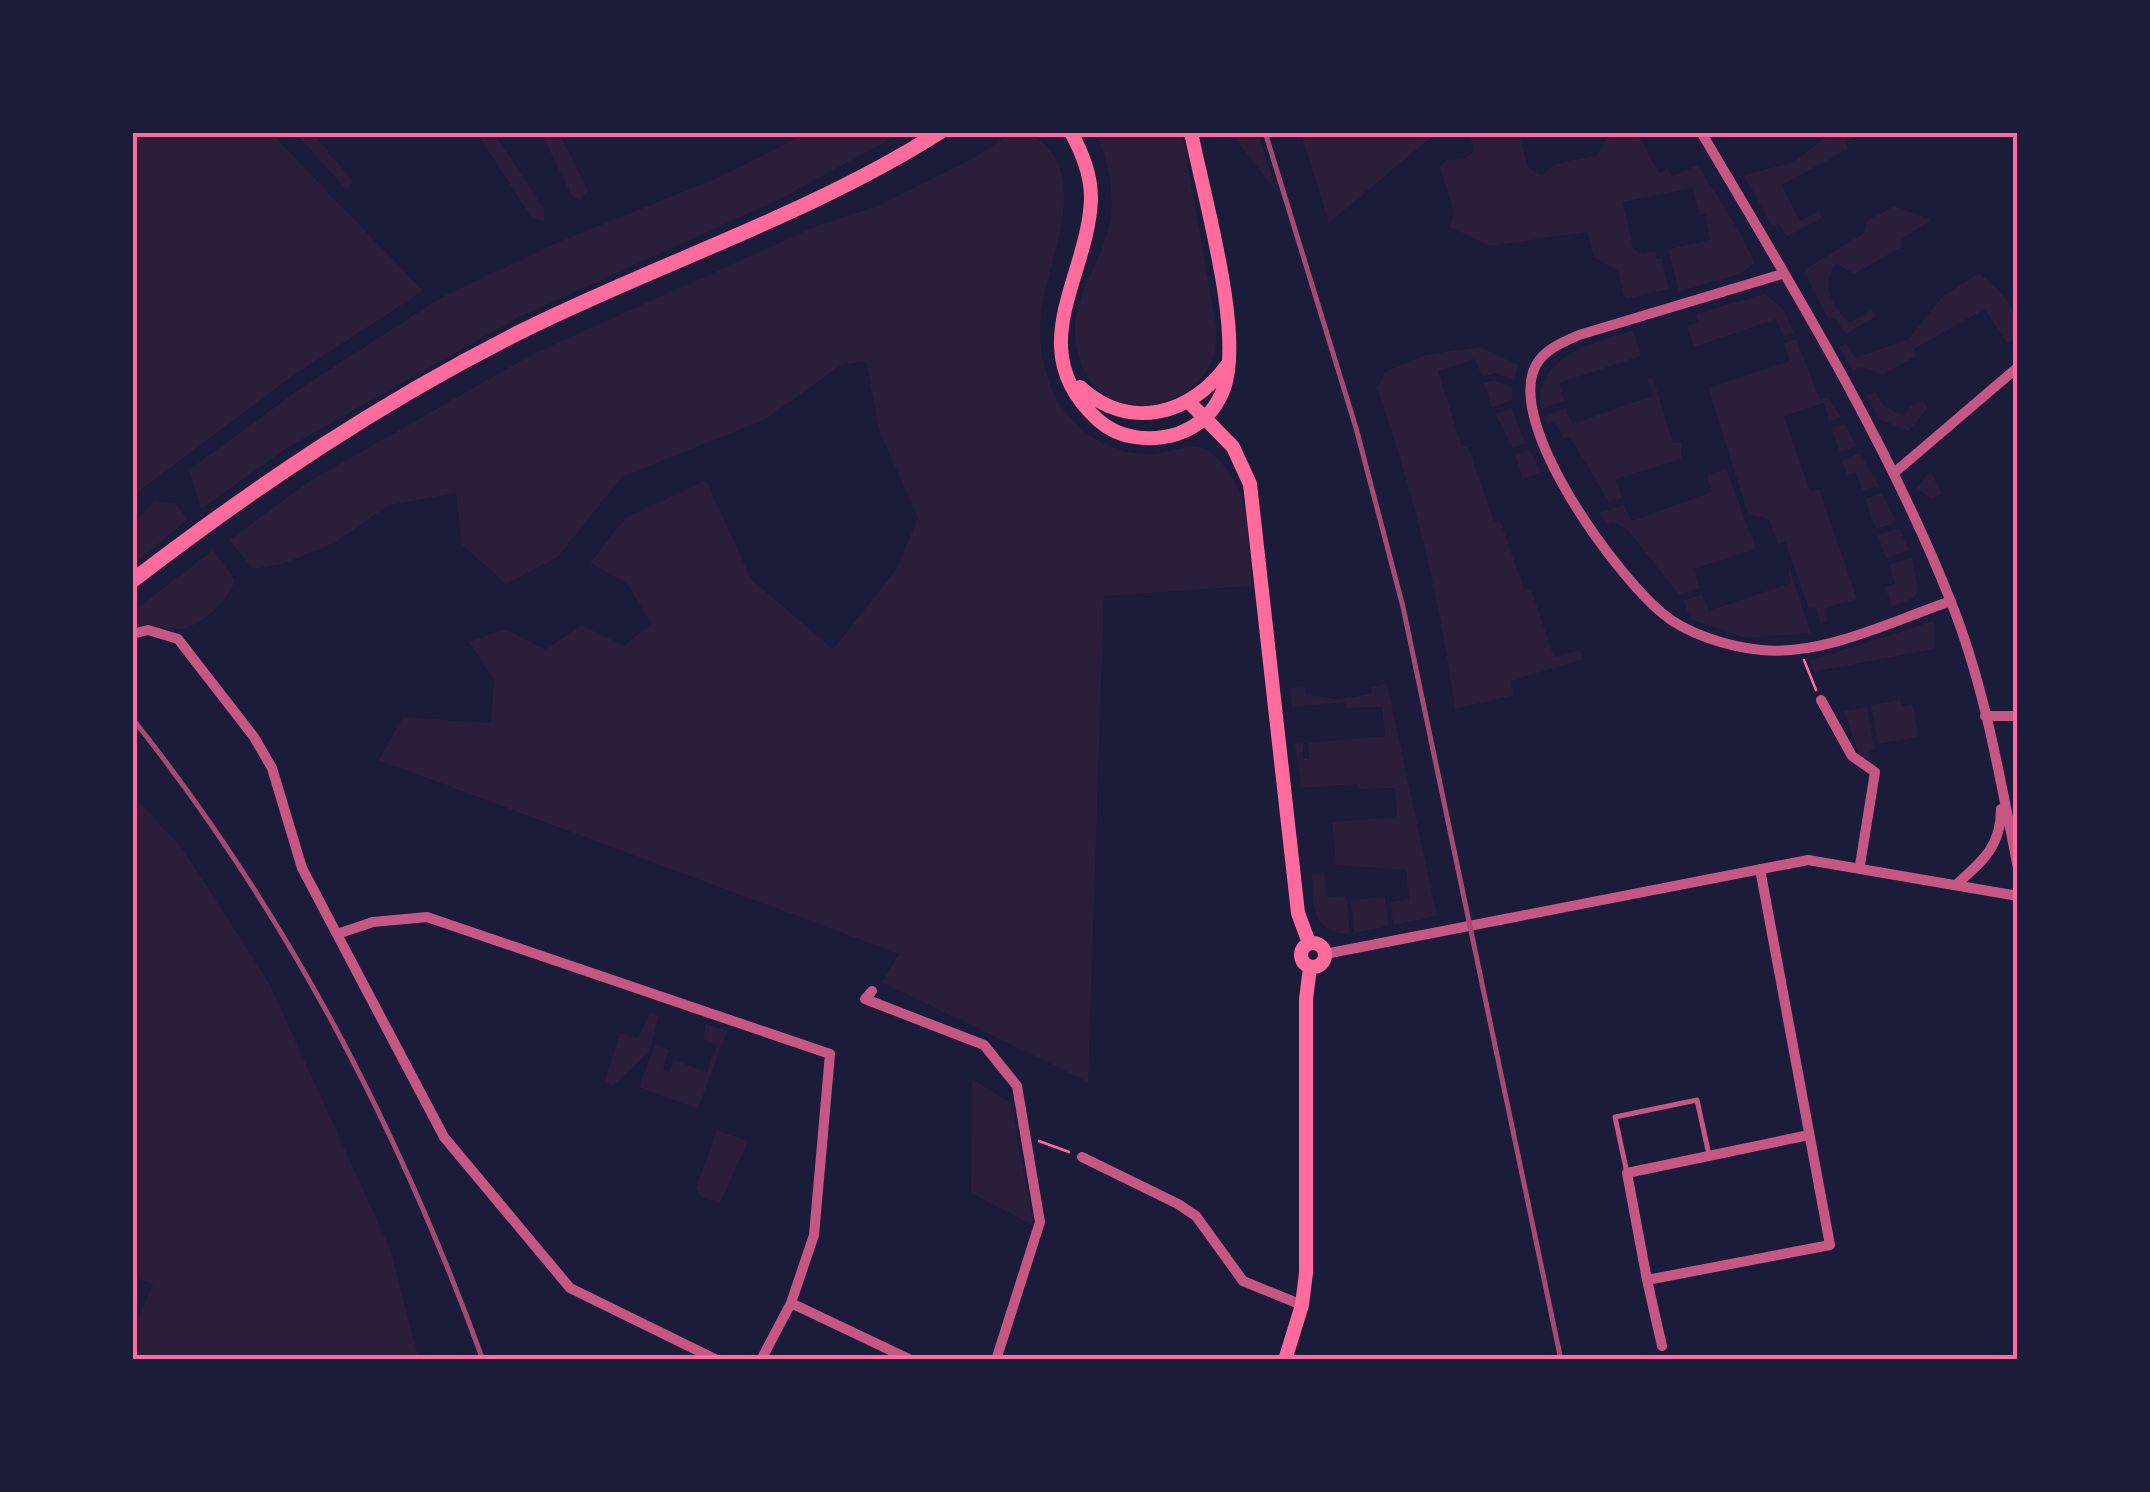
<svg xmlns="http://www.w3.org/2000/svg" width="2150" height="1492" font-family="'Open Sans',sans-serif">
  <rect width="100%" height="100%" fill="#1b1b3a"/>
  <path fill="#2a1e3b" d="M133,132L271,133L423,291L292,376L133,496Z
    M809,132L901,133L780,199L517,318L285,449L201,509L189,470L304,386L442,297L554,244L722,176Z
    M295,133H312L353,181L346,189Z
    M477,133H494L544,209V221L532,218Z
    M541,133H559L588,190L581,200L572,196Z
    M1028,133C1097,169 1047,257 1041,313C1038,339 1042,363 1051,387C1065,425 1110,457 1152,454C1168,453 1189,443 1204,449C1220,456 1235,479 1241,495C1250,522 1248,558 1252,586L1104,596L1088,1082L882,982L899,954L379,760L403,717L491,723L494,680L469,642L506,629L546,650L581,625L624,646L651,624L627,583L590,563L625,518L706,480L751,579L833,649L896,570L918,518L880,433L866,361L841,365L766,419L622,477L558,557L506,584L462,545L456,493L389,505L336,542L283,564L253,569L229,540L310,481L533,354L819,225L875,207L970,160L1013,133Z
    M1096,133H1182L1216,325C1216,334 1217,347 1214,355C1196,411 1108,427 1083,368C1059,311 1095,279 1108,230C1117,199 1108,161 1096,133Z
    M1230,133H1258L1277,193L1233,135Z
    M1301,133V132L1436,133L1329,223Z
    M1469,133H1519L1528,168L1542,175L1555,164L1598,155L1608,133H1637L1659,173L1667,169L1672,176L1698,165C1708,181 1754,253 1754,263L1740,274L1679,291L1668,249L1710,240L1705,214L1699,215L1692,188L1623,202L1633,249L1643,254L1655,251L1657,259H1662L1669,289L1625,299L1618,271L1594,257L1587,232L1490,246L1450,227L1454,212L1440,167L1447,160L1465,159L1475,150Z
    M1830,133H1863L1845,142L1848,149L1782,185L1800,221L1819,211L1822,218L1786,237L1779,223L1772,226L1744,175L1794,162Z
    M1894,206L1932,220L1901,239L1902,247L1854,274L1836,263C1821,285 1831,306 1850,322L1872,310L1876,316L1846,334L1835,319H1828L1804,270L1864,233L1867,221Z
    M1979,273C2001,292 2018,305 2017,337L2007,344L1985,309L1914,349L1917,355L1883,375L1861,367L1853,371L1839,347L1846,343L1856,358L1909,339L1941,298Z
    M1765,294L1783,309L1794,333L1783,336L1776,319L1694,347L1687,326L1698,322L1696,314Z
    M1633,330L1641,356L1559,383L1564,401L1541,409C1532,356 1596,343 1633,330Z
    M1796,339L1820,399L1828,397L1841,418L1829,421L1824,403L1784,416L1810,491L1819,489L1857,599L1825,608L1827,622L1820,624L1816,607L1809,609L1785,541L1778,544L1769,519L1748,514L1708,388L1790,361L1784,343Z
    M1481,347L1518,365L1514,380L1495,373L1482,377L1475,359L1438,371L1462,447H1468L1494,521L1500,520L1524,590L1531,589L1554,657L1580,650L1583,659L1511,681L1514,695L1455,709C1440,598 1414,494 1377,388L1385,372L1425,355Z
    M1653,378L1673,443H1682L1681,459L1616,479L1622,498L1609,502L1570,437L1563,438L1555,422L1546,425L1543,416L1566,408L1572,424L1653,396L1648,380Z
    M1494,380L1512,387V400L1492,408L1484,383Z
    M1875,392L1884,406L1905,416L1908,408L1923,399L1927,408L1909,431L1879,419L1866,395Z
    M1512,408L1525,443L1513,448L1495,414Z
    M1845,424L1857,446L1840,452L1831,428Z
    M1529,450L1542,472L1523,479L1515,454Z
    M1860,453L1879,486L1863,491L1856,473L1847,475L1842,460Z
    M1726,469L1756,549L1693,569L1700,588L1679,595L1628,530L1613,522L1607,524L1599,513L1624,505L1631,521L1712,492L1707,475Z
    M1930,471L1942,494L1931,499L1917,488Z
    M1882,493L1896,522L1876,529L1865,499Z
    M154,501L175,503L188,519L133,565V524Z
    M1899,528L1909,550L1886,559L1878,535Z
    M213,550L235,580C230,598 202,626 181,629C165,631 151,621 133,627V611Z
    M1912,558L1918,590L1914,598L1892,606L1885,588L1895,584L1889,565Z
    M1788,565L1811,633L1745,638L1691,619L1683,601L1702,594L1709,611L1790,583Z
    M1934,621V649L1813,672L1809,661Z
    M1387,684L1437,916L1393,925L1391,902L1409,899L1406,870L1336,865L1332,822L1397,817L1395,788L1358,789L1357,784L1302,788L1295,744L1304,743L1302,759H1309L1308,743L1385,736L1382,707L1346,708L1345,702L1292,707L1290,688L1305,687L1307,695L1338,699L1372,694L1371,687Z
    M1900,700L1902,707L1913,705L1918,737L1878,744L1871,705Z
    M1867,707L1875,749L1869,751V758H1860L1844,711Z
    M133,795L182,848L269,983L390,1249L419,1359H133V1330L153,1284L132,1276Z
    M1324,872L1327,897L1346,896L1350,934C1311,933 1313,906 1312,874Z
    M1385,897L1389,926L1354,933L1351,900Z
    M650,1012L659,1016L650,1051L613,1086L604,1082L620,1033L638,1038Z
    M705,1023L727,1031L698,1109L639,1087L655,1044L669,1050L663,1070L669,1072L674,1060L707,1072L717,1045L704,1040Z
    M972,1079L1012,1104L1033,1225L971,1193Z
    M717,1130L748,1141L720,1203L700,1196L696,1188Z"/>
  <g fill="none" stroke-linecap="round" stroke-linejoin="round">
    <path stroke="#12122b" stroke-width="5" d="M2014,132L2018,134"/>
    <path stroke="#ff6b9d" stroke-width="2.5" d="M1804,660L1816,690
      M1039,1141L1069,1152"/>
    <path stroke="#c65784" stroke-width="5" d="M1627,1173L1615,1117L1697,1100L1709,1155"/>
    <path stroke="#c65784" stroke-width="10" d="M1701,132C1790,283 1887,440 1951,602C1985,687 2000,779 2018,868
      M1782,274L1579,335C1563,342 1545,349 1536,365C1504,424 1617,576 1662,613C1686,634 1730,647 1761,650C1824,656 1892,621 1951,601
      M1894,473L2018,367
      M132,634L148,630L178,639L254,737L272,768L302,868L444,1137L570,1288L717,1360
      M1821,700L1852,756L1875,772L1860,865
      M1985,716H2018
      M1760,869L1830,1245L1647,1280L1627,1173L1809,1135
      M1958,883C1984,860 2001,845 2001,809
      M340,933L373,922L427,917L830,1054L814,1235L791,1303L761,1360
      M1325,954L1808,860L2018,896
      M872,991L865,999L984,1045L1017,1086L1040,1222L996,1360
      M1082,1157L1178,1204L1196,1216L1243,1281L1302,1305
      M1647,1280L1662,1346
      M791,1303L911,1360"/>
    <path stroke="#ff6b9d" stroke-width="14" d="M1071,132C1082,153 1091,174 1091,198C1089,277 1020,349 1098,420C1119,439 1150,442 1177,434C1200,426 1216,410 1224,388C1244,333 1203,194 1191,132
      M1080,387C1129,432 1191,415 1227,365
      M1190,403L1233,447L1250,484L1298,913L1309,943
      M1301 955a12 12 0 1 1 24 0a12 12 0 1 1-24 0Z
      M1285,1360L1302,1305L1306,1273V999L1310,968"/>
    <path stroke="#ff6b9d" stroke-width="15" d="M132,581C256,486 382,401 522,331C659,263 809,215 940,132"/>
    <path stroke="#a44b75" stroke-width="5" d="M1265,132L1356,428L1403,607L1561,1360
      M132,718C287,913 398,1127 483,1360"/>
  </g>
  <rect width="2150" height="1492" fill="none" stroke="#1b1b3a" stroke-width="270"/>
  <rect x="135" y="135" width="1880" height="1222" fill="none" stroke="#ff6b9d" stroke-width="4"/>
</svg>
